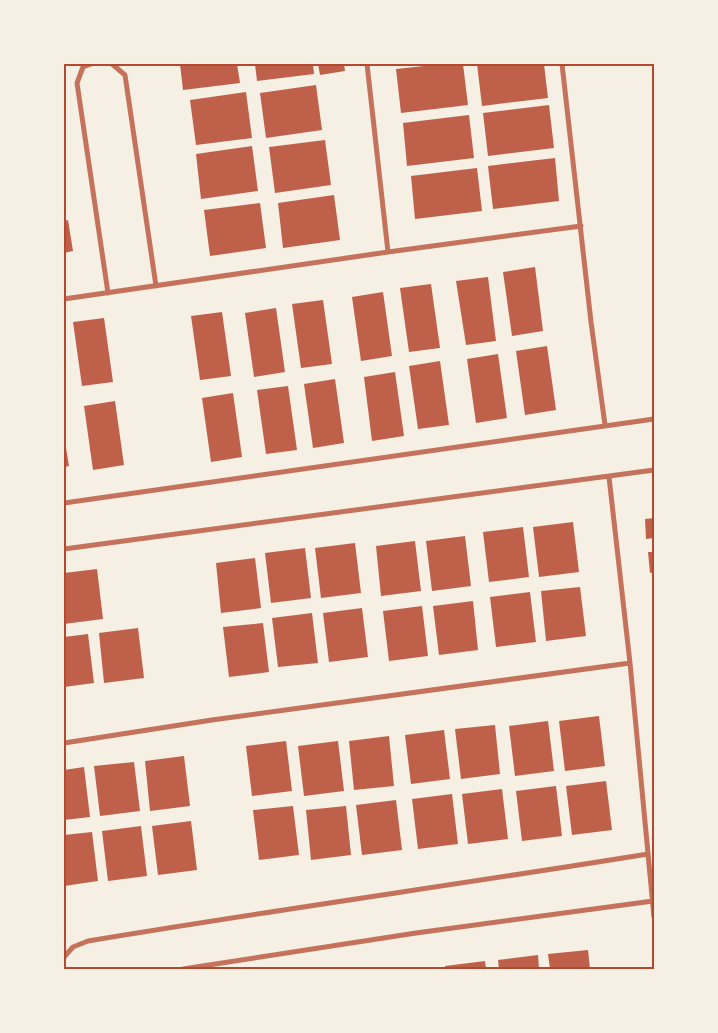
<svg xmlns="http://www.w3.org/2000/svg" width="718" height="1033" font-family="Georgia,serif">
  <rect width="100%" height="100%" fill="#f6efe4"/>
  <path fill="#bf614a" d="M180,64H237L240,83L183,90Z
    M255,64H313L314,74L257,81Z
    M318,64H344L345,71L320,75Z
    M443,64H463L468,105L401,113L396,69Z
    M477,64H544L548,98L482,106Z
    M316,85L322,130L266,138L260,93Z
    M246,92L252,138L196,145L190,100Z
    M549,105L554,148L488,156L483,113Z
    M469,115L474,158L407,166L403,123Z
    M325,140L331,185L275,193L269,147Z
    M252,146L258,191L201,199L196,154Z
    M555,158L559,201L493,209L488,166Z
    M477,168L482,211L415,219L411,176Z
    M334,195L340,240L283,248L278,203Z
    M260,203L266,248L210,256L204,210Z
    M68,220L73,251L64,253V221Z
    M535,267L543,331L512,336L503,272Z
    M488,277L496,341L466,345L456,281Z
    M431,284L440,348L409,352L400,288Z
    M383,292L392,356L361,361L352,297Z
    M323,300L332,364L301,368L292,304Z
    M276,308L285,372L254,377L245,313Z
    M222,312L231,376L200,380L191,316Z
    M104,318L113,382L82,386L73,322Z
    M547,346L556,410L525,415L516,351Z
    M498,354L507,418L476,423L467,359Z
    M440,361L449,425L418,429L409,366Z
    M395,372L404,436L372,441L364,377Z
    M335,379L344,443L313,448L304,384Z
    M288,386L297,450L266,454L257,390Z
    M233,393L242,457L211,462L202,398Z
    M115,401L124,465L93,470L84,406Z
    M64,436L69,466L64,467Z
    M654,518V538L646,539L645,519Z
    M573,522L579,572L539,577L533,527Z
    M523,527L529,577L489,582L483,532Z
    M465,536L471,586L432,591L426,541Z
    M415,541L421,591L381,596L376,546Z
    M355,543L361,593L321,598L315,548Z
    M305,548L311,598L271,603L265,553Z
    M648,552H654V572L650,573Z
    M255,558L261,608L221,613L216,563Z
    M97,569L103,619L64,624V573Z
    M580,587L586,636L546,641L541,591Z
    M530,592L536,642L496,647L490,597Z
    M473,601L478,650L439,655L433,606Z
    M422,606L428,656L389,661L383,611Z
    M362,608L368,657L329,662L323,613Z
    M312,613L318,663L278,667L272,618Z
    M263,623L269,672L229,677L223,627Z
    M138,628L144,678L104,683L99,633Z
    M88,634L94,683L64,687V637Z
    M599,716L605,766L565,771L559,721Z
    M548,721L554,771L515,776L509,726Z
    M495,725L500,774L461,779L455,729Z
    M444,730L450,779L411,784L405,735Z
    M389,736L394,786L354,790L349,741Z
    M286,741L292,791L252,796L246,746Z
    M338,741L344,791L304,796L298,746Z
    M184,756L190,806L150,811L145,761Z
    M134,762L140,811L100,816L94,766Z
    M84,767L90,817L64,820V770Z
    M606,781L612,830L572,835L566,786Z
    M556,786L562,836L522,841L516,791Z
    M502,789L508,839L468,844L462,794Z
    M452,794L458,844L418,849L412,799Z
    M396,800L402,850L362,855L356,805Z
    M293,806L299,855L259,860L253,810Z
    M346,806L351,855L311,860L306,810Z
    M191,821L197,870L158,875L152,826Z
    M141,826L147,876L108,881L102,831Z
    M92,832L98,881L64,886V835Z
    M588,950L590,969H550L548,954Z
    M538,955L539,969H499L498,960Z
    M485,961L486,969H445V966Z"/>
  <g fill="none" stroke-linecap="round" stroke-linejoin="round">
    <path stroke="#c5725c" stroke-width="5" d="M91,64L83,67L77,83L108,293
      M112,64L125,75L156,286
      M367,64L388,252
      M562,64L591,322L605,425
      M64,299L388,252L581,226
      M609,477L630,663L654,917
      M64,503L654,419
      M64,549L654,470
      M64,743L212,720L630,663
      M64,957L73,947L88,941C274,910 462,884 648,854
      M183,969L416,933L653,901"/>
  </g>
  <rect width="718" height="1033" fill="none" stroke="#f6efe4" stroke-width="130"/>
  <rect x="65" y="65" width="588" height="903" fill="none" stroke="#b5482f" stroke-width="2"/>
</svg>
